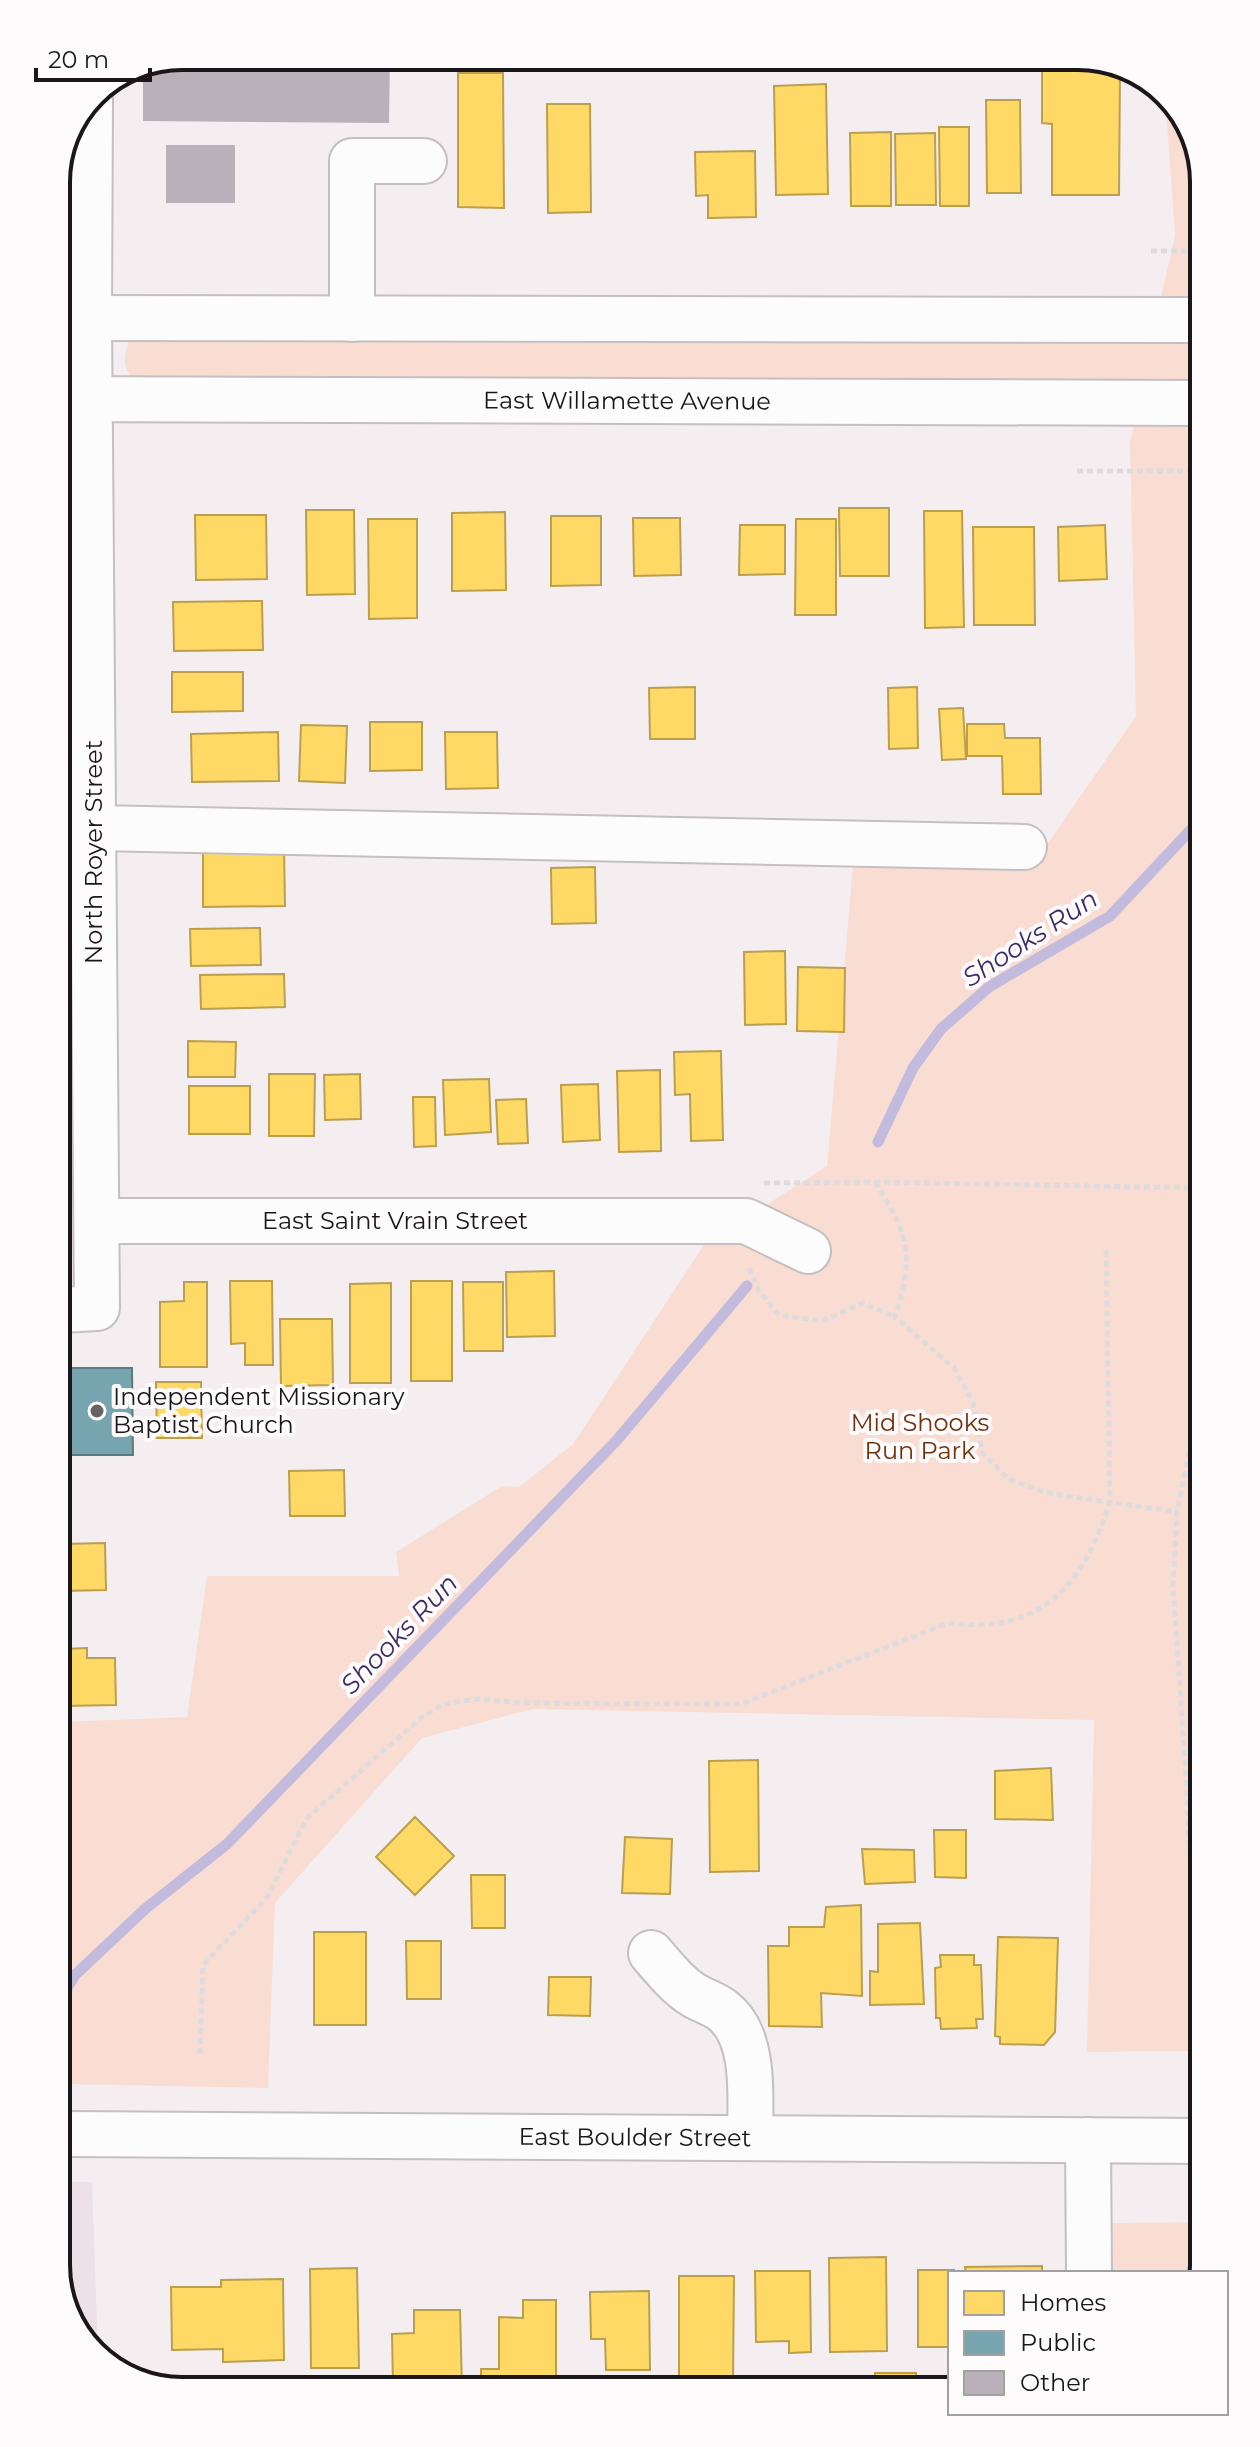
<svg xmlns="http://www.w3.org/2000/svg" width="1260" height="2447" font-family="Montserrat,sans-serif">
  <rect width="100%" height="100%" fill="#f4eef1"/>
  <path fill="#ede0e6" d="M65,2182H92L98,2355L65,2313Z"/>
  <path fill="#faddd2" d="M1165,96L1195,134L1203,2051L1087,2052L1094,1720L533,1709L422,1738L275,1903L268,2088L64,2084L63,1722L187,1717L207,1576H399L396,1552L502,1486L519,1487L573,1444L704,1245L827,1166L854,854L1039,856L1136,716L1130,443L1142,389H144C122,371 121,361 131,336L1153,334L1175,235Z
    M1204,2222V2265L1202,2273H1105L1103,2223Z"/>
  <path fill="#ffd966" stroke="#bb9f4f" stroke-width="2" d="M1042,64H1107L1120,69L1119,195H1052V124L1042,123Z
    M458,73H503L504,208L458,207Z
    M826,84L828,194L776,195L774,86Z
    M986,100H1020L1021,193H987Z
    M547,104H590L591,212L548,213Z
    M939,127H969V206H940Z
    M891,132V206H851L850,133Z
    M935,133L936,205H896L895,134Z
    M755,151L756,217L708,218V195L696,196L695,152Z
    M839,508H889V576H840Z
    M306,510H354L355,594L307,595Z
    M924,511H962L964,627L925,628Z
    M505,512L506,590L452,591V513Z
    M195,515H266L267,579L196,580Z
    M551,516H601V585L551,586Z
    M633,518H680L681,575L634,576Z
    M368,519H417V618L369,619Z
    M796,519H836V615H795Z
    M740,525H785V574L739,575Z
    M1105,525L1107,579L1059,581L1058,527Z
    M973,527H1034L1035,625H974Z
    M262,601L263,650L174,651L173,602Z
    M172,672H243V711L172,712Z
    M695,687V739H650L649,688Z
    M917,687L918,748L889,749L888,688Z
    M963,708L966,759L942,760L939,709Z
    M370,722H422V770L370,771Z
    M967,724H1004L1005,738H1040L1041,794H1003L1002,756H967Z
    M301,725L347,726L345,783L299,781Z
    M278,732L279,781L192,782L191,734Z
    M445,732H497L498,788L446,789Z
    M203,848H284L285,906L203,907Z
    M595,867L596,923L552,924L551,868Z
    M260,928L261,965L191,966L190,929Z
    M785,951L786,1024L745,1025L744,952Z
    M798,967L845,968L844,1032L797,1031Z
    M284,974L285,1007L201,1009L200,975Z
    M188,1041L236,1042L235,1077H188Z
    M721,1051L723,1140L691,1141L690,1094L675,1095L674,1052Z
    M660,1070L661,1151L619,1152L617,1071Z
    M269,1074H315L314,1136H269Z
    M360,1074L361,1119L325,1120L324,1075Z
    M489,1079L491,1132L445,1135L443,1080Z
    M598,1084L600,1140L563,1142L561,1085Z
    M189,1086H250V1134H189Z
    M413,1097H435L436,1146L414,1147Z
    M526,1099L528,1143L498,1144L496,1100Z
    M554,1271L555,1336L507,1337L506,1272Z
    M230,1281H272L273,1365H245V1343L231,1344Z
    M411,1281H452V1381H411Z
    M184,1282H207V1367H160V1302L184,1301Z
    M463,1282H503V1351H464Z
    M391,1283V1383H350V1284Z
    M280,1319H332L333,1385L281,1386Z
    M156,1382H201L202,1438H157Z
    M344,1470L345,1516H290L289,1471Z
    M105,1543L106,1590L62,1591V1544Z
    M87,1648V1658H115L116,1705L63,1706V1649Z
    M758,1760L759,1871L710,1872L709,1761Z
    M1051,1768L1053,1820L995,1819V1771Z
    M415,1817L454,1856L415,1895L376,1857Z
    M934,1830H966V1878L935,1877Z
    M625,1837L672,1839L670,1894L622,1893Z
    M862,1849L914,1850L915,1882L865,1884Z
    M471,1875H505V1928H472Z
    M861,1905L862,1996L821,1993L822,2027L769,2026L768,1946H789V1927H824L826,1907Z
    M920,1923L924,2004L870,2005V1971L878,1972V1924Z
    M314,1932H366V2025H314Z
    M998,1937L1058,1938L1055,2032L1044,2045L1000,2044V2037L995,2036Z
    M406,1941H441V1999H407Z
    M940,1955H974V1965H981L983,2019H976L977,2028L941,2029L940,2018H936L935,1968L941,1967Z
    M549,1977H591L590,2016L548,2015Z
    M886,2257L887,2351L830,2352L829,2258Z
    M1042,2266V2273H966L965,2267Z
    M357,2268L359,2368H311L310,2269Z
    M918,2270H954V2273H950V2347H918Z
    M755,2271H810L811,2352L789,2353V2341L756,2342Z
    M679,2276H734L733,2382H679Z
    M283,2279L284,2360L223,2362V2349L172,2350L171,2287H221V2280Z
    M649,2291L650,2370H606L605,2339H591L590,2292Z
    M523,2300H556V2387L481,2388V2369H499V2317L523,2318Z
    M414,2310H460L462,2388H412V2384L393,2385L392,2334L414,2333Z
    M875,2373H916V2384H875Z"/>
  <path fill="#76a5af" stroke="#5b7a82" stroke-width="2" d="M61,1368H132L133,1455H62Z"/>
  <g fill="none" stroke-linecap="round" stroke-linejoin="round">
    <path stroke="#c2bbdd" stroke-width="11" d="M878,1142L913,1068L941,1029L989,987L1110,916L1198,822
      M64,1993L75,1975L145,1909L227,1844L617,1440L747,1286"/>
  </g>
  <path fill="#bab0b9" d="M182,56H390L389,123L143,121V72Z
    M166,145H235V203H166Z"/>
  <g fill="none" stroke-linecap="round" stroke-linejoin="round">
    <defs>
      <g id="minor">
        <path d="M57,318L1195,320"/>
        <path d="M352,319V161H424"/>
        <path id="s1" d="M57,399L1196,403"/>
        <path d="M94,828L1024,847"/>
        <path id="s2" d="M97,1221H746L808,1251"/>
        <path d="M61,1310L97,1308L89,319L90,99"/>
        <path d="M651,1953C664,1968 677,1985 695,1996C704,2001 714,2004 722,2010C757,2036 750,2100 750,2138"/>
        <path id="s3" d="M65,2134L1203,2141"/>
        <path d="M1088,2140L1089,2273"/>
      </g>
    </defs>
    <use href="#minor" stroke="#c4bfc1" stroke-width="48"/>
    <path stroke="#dedbdd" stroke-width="5" stroke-dasharray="6 4" stroke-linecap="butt" d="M1151,251H1195
      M1077,471H1196
      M875,1182C910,1237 914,1254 895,1317L954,1368L973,1402L982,1452L1008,1479L1047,1493L1177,1512
      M764,1183L875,1182L1199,1188
      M749,1268L759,1291L779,1315L822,1321L863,1303L895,1317
      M1200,1424L1190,1448L1177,1512L1173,1585L1186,1776L1191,1886V1983L1203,2022
      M200,2054L203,1965L266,1899L307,1818L422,1717L444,1704L477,1699L526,1703L741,1704L948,1623C1042,1635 1084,1585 1110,1501L1106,1248
      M1187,2273L1193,2255L1204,2242"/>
    <use href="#minor" stroke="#fdfcfd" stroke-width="44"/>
  </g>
  <circle fill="#676264" stroke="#fefbfc" stroke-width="3" cx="97" cy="1411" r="8"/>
  <g text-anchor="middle" stroke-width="8" stroke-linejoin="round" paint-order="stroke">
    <g font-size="24" fill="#1b1718" stroke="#fefbfc">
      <text dy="8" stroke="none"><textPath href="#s1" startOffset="570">East Willamette Avenue</textPath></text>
      <text transform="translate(94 852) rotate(-90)" y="8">North Royer Street</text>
      <text dy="8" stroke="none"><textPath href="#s2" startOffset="298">East Saint Vrain Street</textPath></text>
      <text dy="8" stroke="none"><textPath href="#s3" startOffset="570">East Boulder Street</textPath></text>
    </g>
    <g font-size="24" fill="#1b1718" stroke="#fefbfc" text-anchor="start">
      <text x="113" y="1405">Independent Missionary<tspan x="113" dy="28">Baptist Church</tspan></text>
    </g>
    <g font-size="24" fill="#6f320e" stroke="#fefbfc">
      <text x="920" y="1431">Mid Shooks<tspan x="920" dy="28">Run Park</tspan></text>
    </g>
    <g font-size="26" font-style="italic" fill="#3c2c66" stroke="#fefbfc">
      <text transform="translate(1030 938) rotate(-33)" y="9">Shooks Run</text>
      <text transform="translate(399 1634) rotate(-46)" y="9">Shooks Run</text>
    </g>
  </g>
  <path d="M0 0H1260V2447H0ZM182 70H1078A112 112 0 0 1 1190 182V2265A112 112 0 0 1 1078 2377H182A112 112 0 0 1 70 2265V182A112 112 0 0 1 182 70Z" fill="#fefbfc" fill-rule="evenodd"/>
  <path fill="none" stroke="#1b1718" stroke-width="4" d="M182 70H1078A112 112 0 0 1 1190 182V2265A112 112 0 0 1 1078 2377H182A112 112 0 0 1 70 2265V182A112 112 0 0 1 182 70Z"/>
  <rect x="948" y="2271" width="280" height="144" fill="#fefbfc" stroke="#a3a0a1" stroke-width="2"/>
  <rect x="964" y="2291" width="40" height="24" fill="#ffd966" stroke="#a3a0a1" stroke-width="2"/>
  <text x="1020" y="2311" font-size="24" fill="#1b1718">Homes</text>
  <rect x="964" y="2331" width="40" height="24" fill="#76a5af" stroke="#a3a0a1" stroke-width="2"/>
  <text x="1020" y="2351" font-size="24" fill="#1b1718">Public</text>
  <rect x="964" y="2371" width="40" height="24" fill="#bab0b9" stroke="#a3a0a1" stroke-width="2"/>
  <text x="1020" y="2391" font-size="24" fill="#1b1718">Other</text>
  <path d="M36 68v12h114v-12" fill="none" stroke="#1b1718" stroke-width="4"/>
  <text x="48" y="68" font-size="24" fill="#1b1718" stroke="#fefbfc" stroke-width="6" paint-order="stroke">20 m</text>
</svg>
